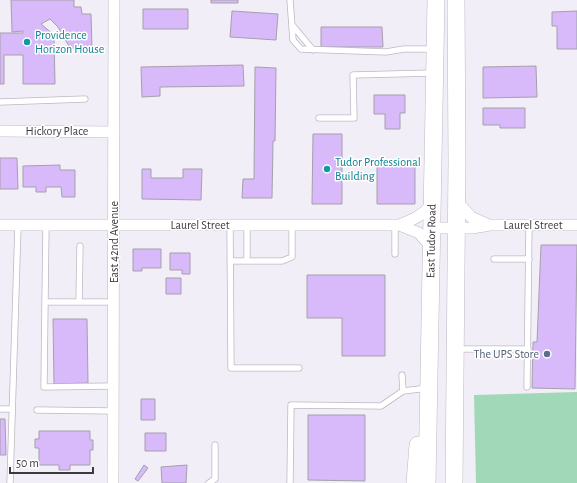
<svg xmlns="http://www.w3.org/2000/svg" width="577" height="483" font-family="'Alegreya Sans',sans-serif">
  <rect width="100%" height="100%" fill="#f2eef8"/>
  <path fill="#a0d8b8" d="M577,392V483H476L474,395Z"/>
  <path fill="#d8b9f9" stroke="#a5a0aa" d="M11,0H74V7H81L82,14H91L92,48H70L58,27L50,19L41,24L54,35L55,84H23V55H4V84H0V33H23V31L12,32Z
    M211,0H238V3H211Z
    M143,9H188V29H143Z
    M232,11L278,14L276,40L230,37Z
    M577,11V49H557V26H552V12Z
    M321,27H382L383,47H321Z
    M243,65L244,86L160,87V96L142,97L141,67Z
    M536,66L537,97L483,98V67Z
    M255,67L276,68L275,141H273L272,198H242L243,179H254Z
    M374,95H405V113H400V129H385V114H374Z
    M483,108H525V128H500V125H483Z
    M313,134H342V204H312Z
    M0,158H17L18,189H0Z
    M60,165V170H75V197H62L61,187H46V192H36V187H23V166Z
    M377,166H415V204H377Z
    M142,169H151V178H183V169H202L201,200L142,199Z
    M541,245H577L575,389L532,388L533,342H537Z
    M133,249H161V268H142V271H133Z
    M170,253H190V274H182V270H170Z
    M307,275H385V356H342V318H307Z
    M166,278H181V294H166Z
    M53,319H87L88,383L54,384Z
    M141,399H155V420H141Z
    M308,415H365V481L308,480Z
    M0,419H5L6,455H0Z
    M39,431H90V440H93V450H90V465H70V470H59V465H39V448H35V439H39Z
    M145,433H166V451H145Z
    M144,465L148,468L138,481L135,479Z
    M187,465L186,483H162L161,467Z"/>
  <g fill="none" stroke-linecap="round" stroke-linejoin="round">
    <defs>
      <path id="lane" d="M290,0L293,40L301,49L386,52L404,49H433
        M293,26L313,50
        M0,102L85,99
        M319,118H354L353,75L433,73
        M46,225L45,302H114
        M230,225L231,368H299
        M247,225V261
        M395,225V254
        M494,259H529
        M230,261H282L292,257V225
        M45,302L44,387L113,386
        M79,302L80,246
        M457,349H528
        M402,375L403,391
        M527,387L529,225
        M0,409H12
        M37,410L113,411
        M10,483L18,225
        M209,483L215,479V445
        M290,483L291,405L381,406L403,391L428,388"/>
      <path id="street" d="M0,131L114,132
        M456,200L471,217L489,225
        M0,225H399L419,233L431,247
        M399,225C413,220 423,215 432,204
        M432,228H472L490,225H577
        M113,483L114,0"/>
      <path id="primary" d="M415,483L418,445
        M427,483L436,0
        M454,483L457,162L456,0"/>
    </defs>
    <use href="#lane" stroke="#bdb8c2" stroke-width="7"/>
    <use href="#street" stroke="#bdb8c2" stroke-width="12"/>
    <use href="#primary" stroke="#bdb8c2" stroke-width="18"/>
    <use href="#lane" stroke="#fff" stroke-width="5.5"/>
    <use href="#street" stroke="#fff" stroke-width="11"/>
    <use href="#primary" stroke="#fff" stroke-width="17"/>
  </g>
  <g fill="#0f9aa8" stroke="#fff" stroke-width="1.5">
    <circle cx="27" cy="42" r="4"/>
    <circle cx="327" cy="169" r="4"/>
  </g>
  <circle fill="#5c6f8a" stroke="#fff" stroke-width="1.5" cx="547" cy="354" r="4"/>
  <g text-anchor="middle" stroke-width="3" stroke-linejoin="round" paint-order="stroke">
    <g font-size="12" fill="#0d838f" stroke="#fff" text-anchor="start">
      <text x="35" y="39">Providence<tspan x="35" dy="14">Horizon House</tspan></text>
      <text x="335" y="166">Tudor Professional<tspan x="335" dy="14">Building</tspan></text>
    </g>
    <g font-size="12" fill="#3c3a3e" stroke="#fff">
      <text x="57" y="135">Hickory Place</text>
      <text x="200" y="229">Laurel Street</text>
      <text x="533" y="229">Laurel Street</text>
      <text transform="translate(431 241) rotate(-89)" y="4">East Tudor Road</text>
      <text transform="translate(114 242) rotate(-90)" y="4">East 42nd Avenue</text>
    </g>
    <g font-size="12" fill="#4e5e75" stroke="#fff" text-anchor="end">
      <text x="539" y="358">The UPS Store</text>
    </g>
  </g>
  <path d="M10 467v6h83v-6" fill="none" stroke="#3c3a3e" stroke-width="2"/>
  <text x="16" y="467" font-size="12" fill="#3c3a3e" stroke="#ffffff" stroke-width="3" paint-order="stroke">50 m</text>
</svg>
